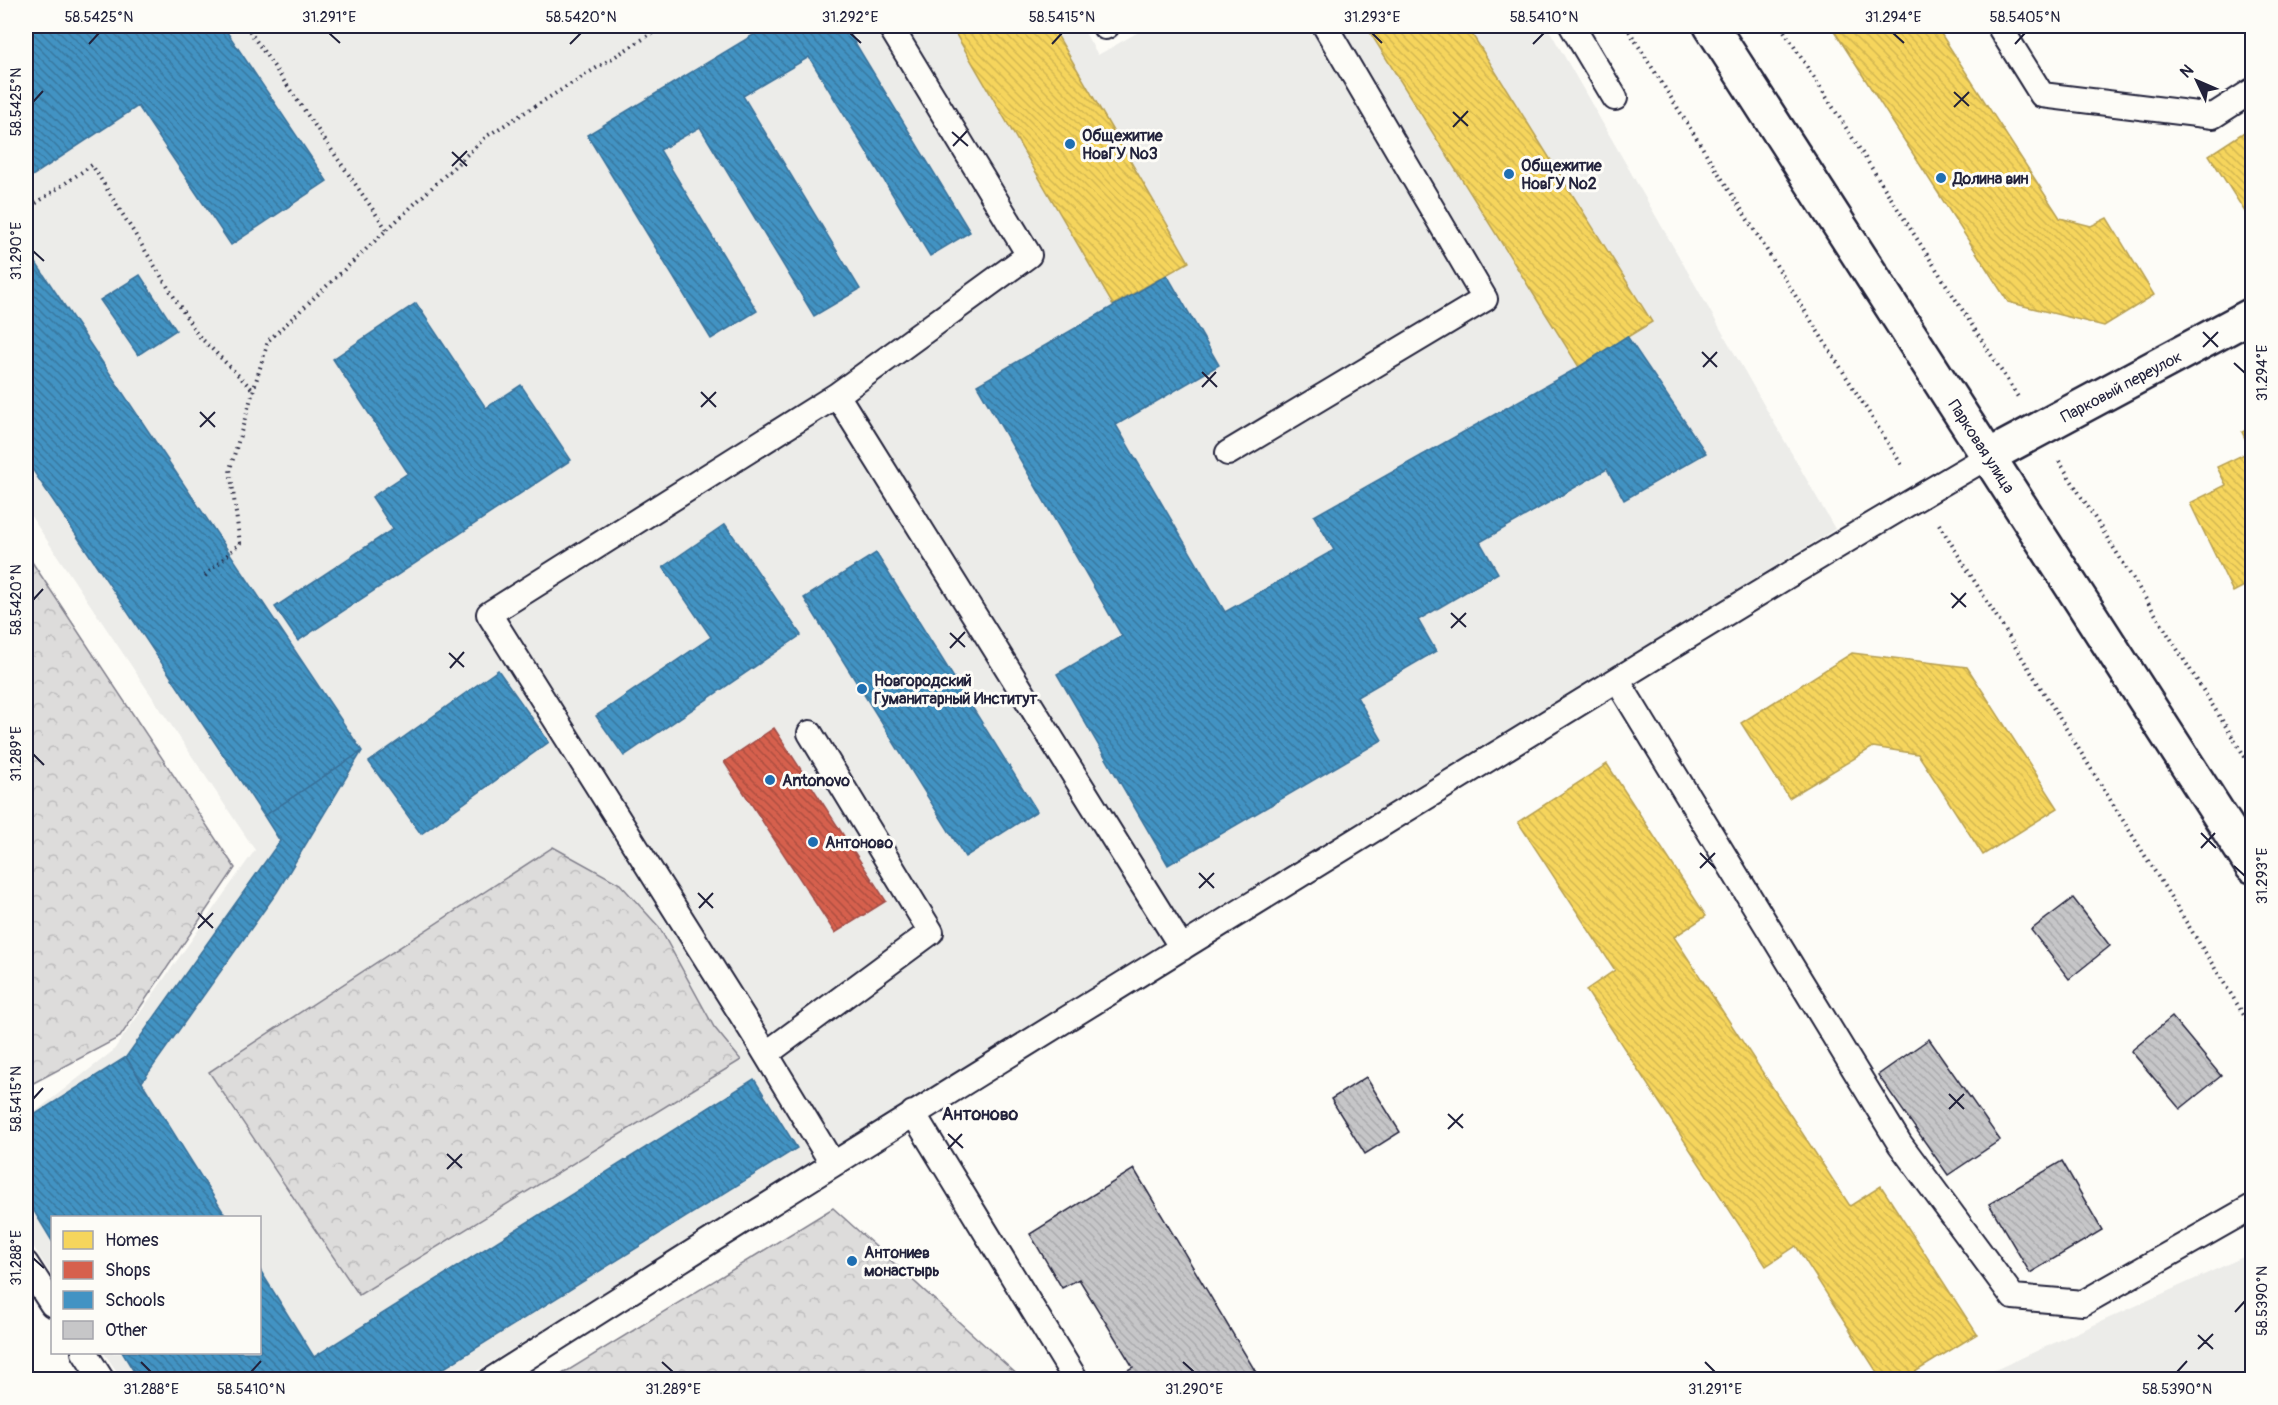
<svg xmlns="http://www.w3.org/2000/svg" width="2278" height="1405" font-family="Pangolin,sans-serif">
  <defs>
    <pattern id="forest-crowns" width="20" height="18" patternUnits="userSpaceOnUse" patternTransform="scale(1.5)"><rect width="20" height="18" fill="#dddcdb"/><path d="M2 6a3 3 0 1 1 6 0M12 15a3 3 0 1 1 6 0" fill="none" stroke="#bdbcbd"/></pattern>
    <pattern id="homes-back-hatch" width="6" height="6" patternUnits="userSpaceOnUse" patternTransform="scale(1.5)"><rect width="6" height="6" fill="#f6d55c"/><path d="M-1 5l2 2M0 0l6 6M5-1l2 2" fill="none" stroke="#d3b751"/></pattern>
    <pattern id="shops-back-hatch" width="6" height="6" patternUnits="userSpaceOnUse" patternTransform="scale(1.5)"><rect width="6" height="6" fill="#d6604d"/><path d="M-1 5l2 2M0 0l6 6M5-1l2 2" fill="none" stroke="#ad4f41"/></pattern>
    <pattern id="schools-back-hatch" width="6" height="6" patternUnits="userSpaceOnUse" patternTransform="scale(1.5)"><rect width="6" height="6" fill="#4393c3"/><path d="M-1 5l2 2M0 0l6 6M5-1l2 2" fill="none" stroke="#3878a0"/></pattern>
    <pattern id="building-back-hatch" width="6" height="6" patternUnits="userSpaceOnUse" patternTransform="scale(1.5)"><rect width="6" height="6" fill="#c6c6c8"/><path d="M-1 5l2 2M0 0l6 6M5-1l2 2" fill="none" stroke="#aaaaad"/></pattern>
  </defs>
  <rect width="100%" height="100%" fill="#fdfcf7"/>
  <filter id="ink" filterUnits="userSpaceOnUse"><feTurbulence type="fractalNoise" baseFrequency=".0167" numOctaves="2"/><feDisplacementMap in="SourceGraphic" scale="12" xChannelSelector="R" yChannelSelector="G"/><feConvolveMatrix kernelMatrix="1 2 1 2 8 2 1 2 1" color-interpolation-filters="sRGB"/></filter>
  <g filter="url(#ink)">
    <path fill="#ecece9" d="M26,26H1081L1098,55L1149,26H1547L1835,529L464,1379H122L104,1353L260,1352V1218H52V1276L26,1235V1119L113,1051L255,850L26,509Z
      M2252,1253V1379H1975Z"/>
    <path fill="url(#forest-crowns)" stroke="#807f8b" stroke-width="1.5" d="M26,553L235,868L120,1037L26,1087Z
      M553,847L620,884L659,927L714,1027L741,1060L359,1295L209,1072Z
      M833,1208L1022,1379H554Z"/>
    <path fill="url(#homes-back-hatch)" stroke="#b69f52" stroke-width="1.5" d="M951,26H1052L1189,262L1113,305Z
      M1366,26H1467L1652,322L1579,367Z
      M1831,26H1936L2060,218L2091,226L2107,218L2154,295L2104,326L2008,302Z
      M2252,127V223L2209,155Z
      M2252,427V582L2233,592L2190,503L2226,485L2217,467L2251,451L2242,432Z
      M1852,653L1967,667L2058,808L1983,855L1918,754L1873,747L1789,798L1741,723Z
      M1607,764L1706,916L1674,937L1850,1206L1881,1186L1977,1334L1902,1380H1882L1796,1246L1766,1266L1586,990L1615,970L1518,822Z"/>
    <path fill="url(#shops-back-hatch)" stroke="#a04d48" stroke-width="1.5" d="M774,728L886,901L835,933L724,762Z"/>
    <path fill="url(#schools-back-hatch)" stroke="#39719a" stroke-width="1.5" d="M26,26H223L327,181L231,245L138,106L26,180Z
      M768,26H845L970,232L930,256L809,57L743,96L860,289L814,316L700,127L660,150L757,311L711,339L587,135Z
      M26,248L362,751L264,816L26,460Z
      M140,275L176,330L138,355L100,300Z
      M1167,275L1219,365L1116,425L1225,612L1334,550L1314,516L1579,367L1627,336L1706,453L1624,500L1607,469L1480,542L1498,573L1418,620L1436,651L1357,697L1382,740L1168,865L1057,674L1122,636L977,385Z
      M416,303L486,408L521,385L571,460L298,641L275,607L393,529L372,497L408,473L333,359Z
      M725,524L801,635L624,756L596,716L711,637L663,567Z
      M876,553L1037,811L965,857L804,598Z
      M498,670L549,742L421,834L369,762Z
      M362,751L277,892L142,1082L126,1057L280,841L264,816Z
      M126,1057L227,1218H52V1241L26,1198V1120Z
      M754,1079L797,1148L425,1380H139L122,1352H260V1270L314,1357Z"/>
    <path fill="url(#building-back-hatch)" stroke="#22223b" stroke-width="1.5" d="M2073,898L2110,946L2069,979L2031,930Z
      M2172,1017L2221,1076L2180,1109L2131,1051Z
      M1929,1039L2000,1140L1948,1175L1878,1075Z
      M1366,1077L1400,1132L1365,1154L1331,1099Z
      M2062,1161L2102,1230L2030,1273L1989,1204Z
      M1134,1169L1257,1374L1248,1380H1119L1117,1376L1133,1367L1079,1279L1062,1288L1030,1234Z
      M1728,1374L1731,1380H1717Z"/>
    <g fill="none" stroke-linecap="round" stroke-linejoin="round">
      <defs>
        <path id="lane" d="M890,26L1029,255L837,395L1182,948
          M1572,26L1615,98
          M1999,26L2042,95L2213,116L2252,91
          M1105,27L1107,26
          M1228,453L1485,299L1325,26
          M1617,680L1900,1144L2013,1297L2083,1303L2252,1207
          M766,1054L931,932L810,733
          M913,1113L1076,1380
          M832,1163L755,1036L489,614L837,395
          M26,1264L52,1304
          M84,1352L102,1380
          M491,1380C787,1191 1085,1007 1384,823C1585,700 1785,575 1989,456"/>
        <path id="street" d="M1989,456L2252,315"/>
        <path id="secondary" d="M1711,26L2252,866"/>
      </defs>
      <use href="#lane" stroke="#22223b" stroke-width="28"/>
      <use href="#street" stroke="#22223b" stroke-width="38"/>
      <use href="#secondary" stroke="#22223b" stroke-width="38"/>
      <path stroke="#22223b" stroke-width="4" stroke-dasharray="1.5 4.5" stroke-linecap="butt" d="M246,26L387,230
        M1626,26L1903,467
        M1781,26L2018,397
        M26,210L92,165L197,334L253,390
        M2059,461L2252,768
        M1939,524L2252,1028
        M205,576L240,543L230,469L268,341L487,136L664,26"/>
      <use href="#lane" stroke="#fdfcf7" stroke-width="24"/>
      <use href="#street" stroke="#fdfcf7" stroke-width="33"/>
      <use href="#secondary" stroke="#fdfcf7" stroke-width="33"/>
    </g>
  </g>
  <path fill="none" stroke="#22223b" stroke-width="2" d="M329,33L340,43M850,33L861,43M1372,33L1382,43M1893,33L1904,43M89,44L99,33M570,44L581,33M1052,44L1062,33M1533,44L1544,33M2015,44L2025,33M1954,92L1969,106M33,102L43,91M1954,107L1969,92M1453,112L1468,126M1453,127L1468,111M952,132L968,146M953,146L967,131M452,152L467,166M452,166L467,151M33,251L44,261M2203,332L2218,347M2203,347L2218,332M1702,352L1717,367M2234,363L2245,373M1703,367L1717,352M1202,372L1217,387M1202,387L1216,372M701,392L716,407M701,407L716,392M200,412L215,427M200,427L215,412M1951,593L1966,607M33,600L43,589M1952,608L1966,593M1451,613L1466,627M1451,628L1466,613M950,633L965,647M950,648L965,632M449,653L464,667M450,668L464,652M33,754L44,765M2201,833L2216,848M2201,848L2215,833M1700,853L1715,868M2234,866L2245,876M1700,868L1715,853M1199,873L1214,888M1199,888L1214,873M698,893L713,908M699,908L713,893M198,913L213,928M198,928L213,913M1949,1094L1964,1109M33,1099L43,1088M1949,1109L1964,1094M1448,1114L1463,1128M1448,1129L1463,1114M948,1134L963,1148M948,1149L962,1134M447,1154L462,1168M447,1169L462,1154M33,1258L44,1268M2235,1312L2245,1301M2198,1335L2213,1349M2198,1349L2213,1334M141,1362L151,1372M662,1362L673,1372M1183,1362L1194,1372M1705,1362L1715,1372M251,1372L261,1361M2177,1372L2187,1361"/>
  <g fill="#1f6fb2" stroke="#fdfcf7" stroke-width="2">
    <circle cx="1070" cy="144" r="6"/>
    <circle cx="1509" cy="174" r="6"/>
    <circle cx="1941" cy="178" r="6"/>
    <circle cx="862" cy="689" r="6"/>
    <circle cx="770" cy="780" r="6"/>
    <circle cx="813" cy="842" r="6"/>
    <circle cx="852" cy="1261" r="6"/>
  </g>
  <g text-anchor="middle" stroke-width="6" stroke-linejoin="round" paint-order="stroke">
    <g font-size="16" font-weight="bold" fill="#22223b" stroke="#fdfcf7" text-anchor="start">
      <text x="1082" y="141">Общежитие<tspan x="1082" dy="18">НовГУ №3</tspan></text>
      <text x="1521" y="171">Общежитие<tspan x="1521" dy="18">НовГУ №2</tspan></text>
      <text x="1953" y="184">Долина вин</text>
      <text x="874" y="686">Новгородский<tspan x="874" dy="18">Гуманитарный Институт</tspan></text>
      <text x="782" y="786">Antonovo</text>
      <text x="825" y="848">Антоново</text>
      <text x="864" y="1258">Антониев<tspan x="864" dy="18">монастырь</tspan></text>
    </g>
    <g font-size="16" fill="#22223b" stroke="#fdfcf7">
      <text transform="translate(2121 386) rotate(-28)" y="6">Парковый переулок</text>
      <text transform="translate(1982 446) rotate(57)" y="6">Парковая улица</text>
    </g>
    <g font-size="18" font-weight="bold" fill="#22223b" stroke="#fdfcf7">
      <text x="980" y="1120">Антоново</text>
    </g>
  </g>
  <rect width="2278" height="1405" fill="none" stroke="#fdfcf7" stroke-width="66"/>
  <rect x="51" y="1216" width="210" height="138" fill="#fdfcf7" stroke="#a5a5ac" stroke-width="1.5"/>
  <rect x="63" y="1231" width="30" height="18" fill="#f6d55c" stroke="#a5a5ac" stroke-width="1.5"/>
  <text x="105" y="1246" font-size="18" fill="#22223b">Homes</text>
  <rect x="63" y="1261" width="30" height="18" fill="#d6604d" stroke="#a5a5ac" stroke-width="1.5"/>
  <text x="105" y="1276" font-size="18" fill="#22223b">Shops</text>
  <rect x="63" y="1291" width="30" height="18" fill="#4393c3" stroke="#a5a5ac" stroke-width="1.5"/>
  <text x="105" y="1306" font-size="18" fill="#22223b">Schools</text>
  <rect x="63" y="1321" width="30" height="18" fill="#c6c6c8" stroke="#a5a5ac" stroke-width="1.5"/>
  <text x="105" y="1336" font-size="18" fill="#22223b">Other</text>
  <g transform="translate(2197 81) rotate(314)" stroke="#fdfcf7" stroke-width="4.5" paint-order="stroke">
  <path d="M0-4.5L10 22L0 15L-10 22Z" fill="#22223b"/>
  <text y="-9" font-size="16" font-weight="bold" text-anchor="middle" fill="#22223b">N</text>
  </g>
  <rect x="33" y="33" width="2212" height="1339" fill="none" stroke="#22223b" stroke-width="2"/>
  <g font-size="15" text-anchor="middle" fill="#22223b">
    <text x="99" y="22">58.5425°N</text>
    <text x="329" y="22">31.291°E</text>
    <text x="581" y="22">58.5420°N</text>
    <text x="850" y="22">31.292°E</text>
    <text x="1062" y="22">58.5415°N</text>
    <text x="1372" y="22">31.293°E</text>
    <text x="1544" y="22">58.5410°N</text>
    <text x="1893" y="22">31.294°E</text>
    <text x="2025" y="22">58.5405°N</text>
    <text transform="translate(16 102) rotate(-90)" y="5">58.5425°N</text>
    <text transform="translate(16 251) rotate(-90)" y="5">31.290°E</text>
    <text transform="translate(2262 373) rotate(-90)" y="5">31.294°E</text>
    <text transform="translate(16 600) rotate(-90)" y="5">58.5420°N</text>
    <text transform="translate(16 754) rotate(-90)" y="5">31.289°E</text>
    <text transform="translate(2262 876) rotate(-90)" y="5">31.293°E</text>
    <text transform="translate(16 1099) rotate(-90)" y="5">58.5415°N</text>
    <text transform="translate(16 1258) rotate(-90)" y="5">31.288°E</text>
    <text transform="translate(2262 1301) rotate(-90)" y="5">58.5390°N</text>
    <text x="151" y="1394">31.288°E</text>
    <text x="251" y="1394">58.5410°N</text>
    <text x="673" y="1394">31.289°E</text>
    <text x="1194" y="1394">31.290°E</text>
    <text x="1715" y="1394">31.291°E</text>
    <text x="2177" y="1394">58.5390°N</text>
  </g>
</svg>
